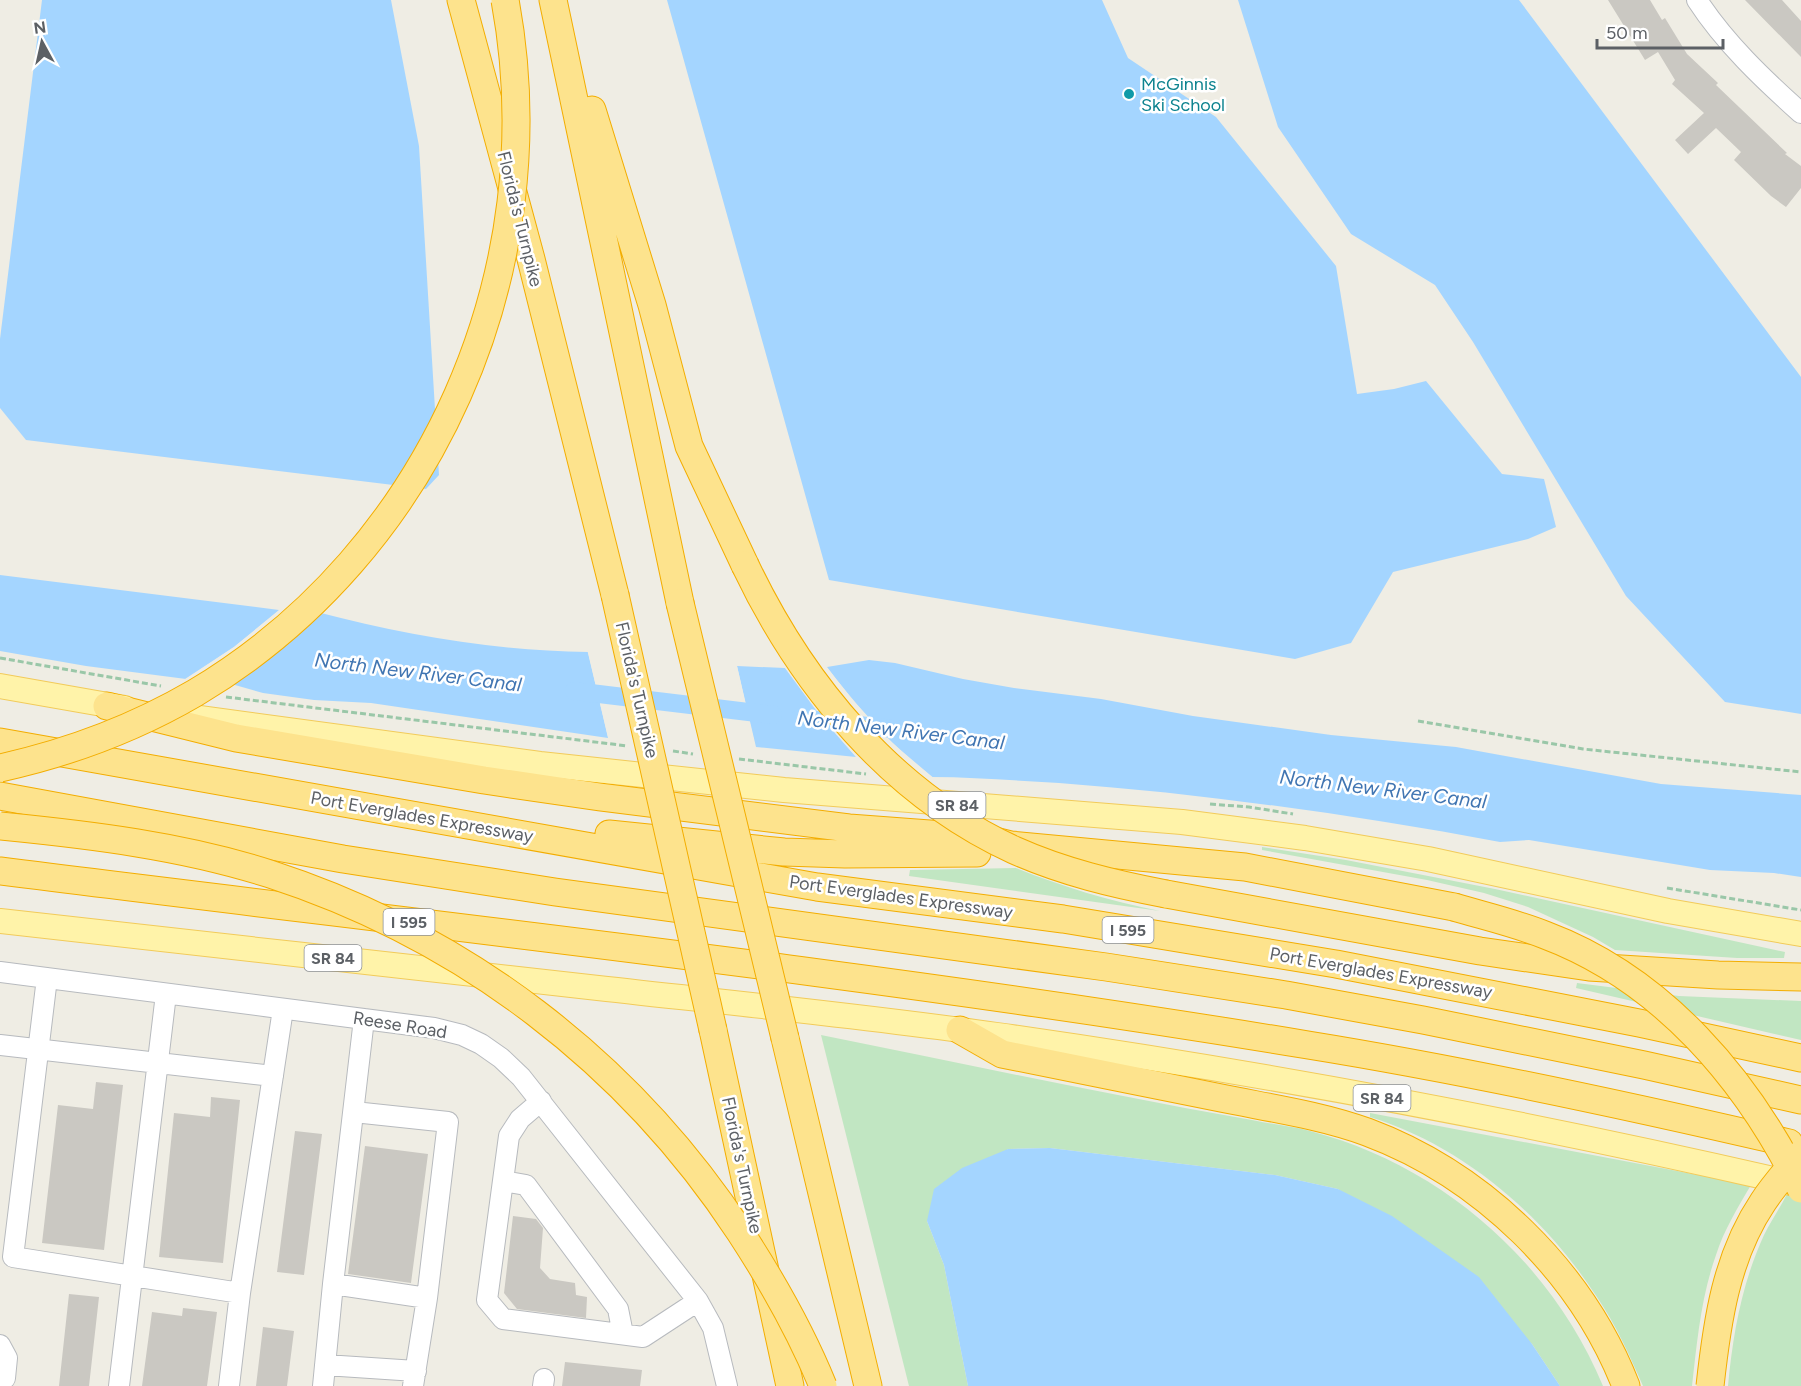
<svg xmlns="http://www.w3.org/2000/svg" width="1801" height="1386" font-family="Figtree,sans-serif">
  <rect width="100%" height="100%" fill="#efede4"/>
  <path fill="#c1e6c2" d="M1262,847L1346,860L1495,889L1785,952L1784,958H1737L1615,950L1593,937L1528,907L1484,893L1427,880L1262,850Z
    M1016,868C1063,887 1110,901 1160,911L909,876L910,870Z
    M1577,983L1679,996L1801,1001V1040L1576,988Z
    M821,1035C920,1055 1019,1076 1118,1095C1163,1104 1207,1112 1252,1120C1271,1124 1291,1126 1310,1131C1441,1165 1551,1261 1603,1386H1560L1532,1344L1338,1189L1275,1175L1050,1148L1008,1149L927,1221L944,1265L968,1386H909Z
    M1370,1113L1751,1185C1738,1207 1724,1230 1716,1255C1701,1297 1697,1342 1692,1386H1643C1630,1356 1616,1325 1597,1297C1544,1216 1464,1146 1370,1117Z
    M1787,1194L1801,1198V1386H1728C1733,1333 1742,1283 1764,1235C1771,1221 1780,1208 1787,1194Z"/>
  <path fill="#a4d5ff" d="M42,0H391L419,146L439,475L426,489L26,440L0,408V339Z
    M667,0H1102L1128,58L1216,117L1336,266L1357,394L1394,389L1426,381L1502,474L1544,479L1556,527L1528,539L1393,572L1351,643L1295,659L829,580Z
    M1238,0H1519L1801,377V714L1725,702L1626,596L1473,342L1435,285L1351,234L1278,127Z
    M0,575L279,610L234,647L186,679L86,666L0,651Z
    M317,612C406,635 495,651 588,652L608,738L371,703L314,700L263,693L228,683Z
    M869,660L895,663L963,679L1014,688L1101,699L1193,716L1331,735L1456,747L1661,784L1801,795V877L1774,873L1710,870L1529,840L1500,842C1354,815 1207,794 1059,783C1017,781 975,777 932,777C891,745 858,708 827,667Z
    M737,666L785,668L822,718L856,757L756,747Z
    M1050,1148L1275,1175L1338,1189L1392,1216L1479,1277L1532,1344L1560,1386H968L944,1265L927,1221L934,1189L962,1168L1008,1149Z"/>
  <path fill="#efede4" d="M282,608V612L270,622L236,649L187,681H182L234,647Z
    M587,649L591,651L611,737L609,741Z
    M737,663V666L756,750L753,748L734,667Z
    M783,665L788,666L824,716L859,755L858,759L822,718Z
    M825,665L851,698L891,742L936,780L930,779L889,744L848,700L824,668Z"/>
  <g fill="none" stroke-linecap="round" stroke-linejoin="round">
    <path stroke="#a4d5ff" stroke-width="18" d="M574,691L773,715
      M800,718L901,730"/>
  </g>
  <path fill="#cac8c2" d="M1608,0H1650L1662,20L1665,18L1687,54L1718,83L1716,85L1787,153L1785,154L1801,166V188L1786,207L1771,196L1734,160L1741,152L1716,128L1688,154L1675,140L1704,113L1672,84L1675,80L1658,52L1645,60Z
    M1745,0H1782L1801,21V57Z
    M96,1082L123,1085L104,1250L42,1243L58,1105L93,1109Z
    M211,1097L240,1100L223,1263L159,1257L174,1113L210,1117Z
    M295,1131L322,1134L304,1275L277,1272Z
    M365,1146L428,1154L411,1283L348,1274Z
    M513,1216L536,1219L543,1228L540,1268L550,1279L575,1283L576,1295L587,1297L586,1318L517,1309L504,1293Z
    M69,1294L99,1297L89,1386H59Z
    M183,1308L217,1312L207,1386H142L152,1312L182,1316Z
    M263,1327L294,1331L287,1386H256Z
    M565,1362L642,1370L640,1386H562Z"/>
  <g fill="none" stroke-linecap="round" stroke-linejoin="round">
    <defs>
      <path id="minor" d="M1697,0C1725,43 1763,79 1801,113
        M0,972L434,1028L462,1035L481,1044L501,1058L521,1077L698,1301L713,1328L727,1386
        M47,978L13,1257L240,1293L283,1009
        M0,1045L273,1076
        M541,1101L520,1119L509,1136L487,1300L503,1319L643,1337L698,1301
        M354,1112L448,1122L427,1298L333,1284L364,1019
        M503,1181L526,1185L618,1309L623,1334
        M0,1345L7,1358L5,1378L0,1379
        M325,1365L416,1371
        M119,1386L166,994
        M229,1386L240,1293
        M323,1386L333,1284
        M413,1386L427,1298
        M543,1386L544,1379"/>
      <path id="major" d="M0,686L125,708
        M192,717L540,764L784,790L1182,822L1305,838L1428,859L1668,911L1801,934
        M0,921C199,943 399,966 598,988C731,1003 865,1016 997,1035C1265,1073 1531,1123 1795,1184"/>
      <path id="highway" d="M461,0L531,259L615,595
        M553,0L680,603
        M592,110L652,305L689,446L745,565
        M107,706L236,738L484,780L600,797L849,828L983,838L1011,845L1245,867L1454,907
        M0,742L817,887L1063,919L1336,964L1639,1023L1801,1058
        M0,796L343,859L555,892L1106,967L1286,995L1423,1020L1644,1065L1801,1100
        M609,834L784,852L845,854L977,853
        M0,871C436,926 874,973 1308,1045C1469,1071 1630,1106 1789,1143
        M1166,894L1480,951L1589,967L1718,975L1801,977
        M713,1030L790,1386
        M960,1030L1002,1054C1075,1069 1148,1083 1221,1098C1270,1108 1320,1115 1367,1132C1482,1175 1581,1271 1626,1386
        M785,1038L868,1386"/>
    </defs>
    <use href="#minor" stroke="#b7babe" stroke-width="22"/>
    <use href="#major" stroke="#f2cb5a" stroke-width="26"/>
    <use href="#highway" stroke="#f3ad00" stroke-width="29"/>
    <path stroke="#9ac7a8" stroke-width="3" stroke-dasharray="6 3" stroke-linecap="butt" d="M0,658L161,686
      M226,697L628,746
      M1418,721L1583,749L1801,772
      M673,751L693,754
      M739,759L866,774
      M1210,804L1249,807L1293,814
      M1667,888L1801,910"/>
    <use href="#minor" stroke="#fff" stroke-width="20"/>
    <use href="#major" stroke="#fff3a9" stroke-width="24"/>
    <use href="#highway" stroke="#fde38d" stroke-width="27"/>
    <defs>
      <path id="highway-bridge" d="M745,565C802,685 892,794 1014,850C1063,872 1114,884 1166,894
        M615,595L713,1030
        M680,603L785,1038
        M0,768C68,753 135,728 195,693C432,552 555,270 505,0
        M0,826C91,835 183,846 270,874C464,937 628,1062 740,1232C772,1281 801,1332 823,1386
        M1454,907C1484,916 1515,923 1545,935C1662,979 1747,1079 1801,1189
        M1710,1386C1717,1322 1726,1257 1763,1202C1774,1185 1788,1170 1800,1155"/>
    </defs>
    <use href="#highway-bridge" stroke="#f3ad00" stroke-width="29" stroke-linecap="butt"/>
    <use href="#highway-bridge" stroke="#fde38d" stroke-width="27"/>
  </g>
  <circle fill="#0f9aa8" stroke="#fff" stroke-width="2" cx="1129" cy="94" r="6"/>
  <g text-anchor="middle" stroke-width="5" stroke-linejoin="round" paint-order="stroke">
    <g fill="#fff" stroke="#8d9093" stroke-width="1.5">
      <rect x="928.5" y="792" width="57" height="26" rx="4.5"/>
      <rect x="383.5" y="909" width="51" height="26" rx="4.5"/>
      <rect x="1102.5" y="917" width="51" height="26" rx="4.5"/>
      <rect x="304.5" y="945" width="57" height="26" rx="4.5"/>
      <rect x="1353.5" y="1085" width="57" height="26" rx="4.5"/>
    </g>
    <g font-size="16" font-weight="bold" fill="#5c6065">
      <text x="957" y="811">SR 84</text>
      <text x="409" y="928">I 595</text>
      <text x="1128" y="936">I 595</text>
      <text x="333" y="964">SR 84</text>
      <text x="1382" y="1104">SR 84</text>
    </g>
    <g font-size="18" fill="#0d838f" stroke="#fff" text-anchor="start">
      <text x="1141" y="90">McGinnis<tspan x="1141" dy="21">Ski School</tspan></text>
    </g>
    <g font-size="18" fill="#5c6065" stroke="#fff">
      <text transform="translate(520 219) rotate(76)" y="6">Florida's Turnpike</text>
      <text transform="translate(637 690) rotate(77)" y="6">Florida's Turnpike</text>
      <text transform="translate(422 817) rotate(10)" y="6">Port Everglades Expressway</text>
      <text transform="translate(901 897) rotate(8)" y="6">Port Everglades Expressway</text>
      <text transform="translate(1381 973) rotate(10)" y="6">Port Everglades Expressway</text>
      <text transform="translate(400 1025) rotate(9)" y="6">Reese Road</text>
      <text transform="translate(742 1165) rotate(78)" y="6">Florida's Turnpike</text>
    </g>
    <g font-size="20" font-style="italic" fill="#4075b2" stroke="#fff">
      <text transform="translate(418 672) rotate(7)" y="7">North New River Canal</text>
      <text transform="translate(901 730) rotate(7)" y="7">North New River Canal</text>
      <text transform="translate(1383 789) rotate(7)" y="7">North New River Canal</text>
    </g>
  </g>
  <g transform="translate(42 42) rotate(352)" stroke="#ffffff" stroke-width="4.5" paint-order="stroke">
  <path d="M0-4.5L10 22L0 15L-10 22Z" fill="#5c6065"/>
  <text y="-9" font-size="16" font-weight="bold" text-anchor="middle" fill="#5c6065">N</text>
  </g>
  <path d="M1597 39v9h126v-9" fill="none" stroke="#5c6065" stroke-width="3"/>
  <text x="1606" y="39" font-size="18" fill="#5c6065" stroke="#ffffff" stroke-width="4.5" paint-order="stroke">50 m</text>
</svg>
